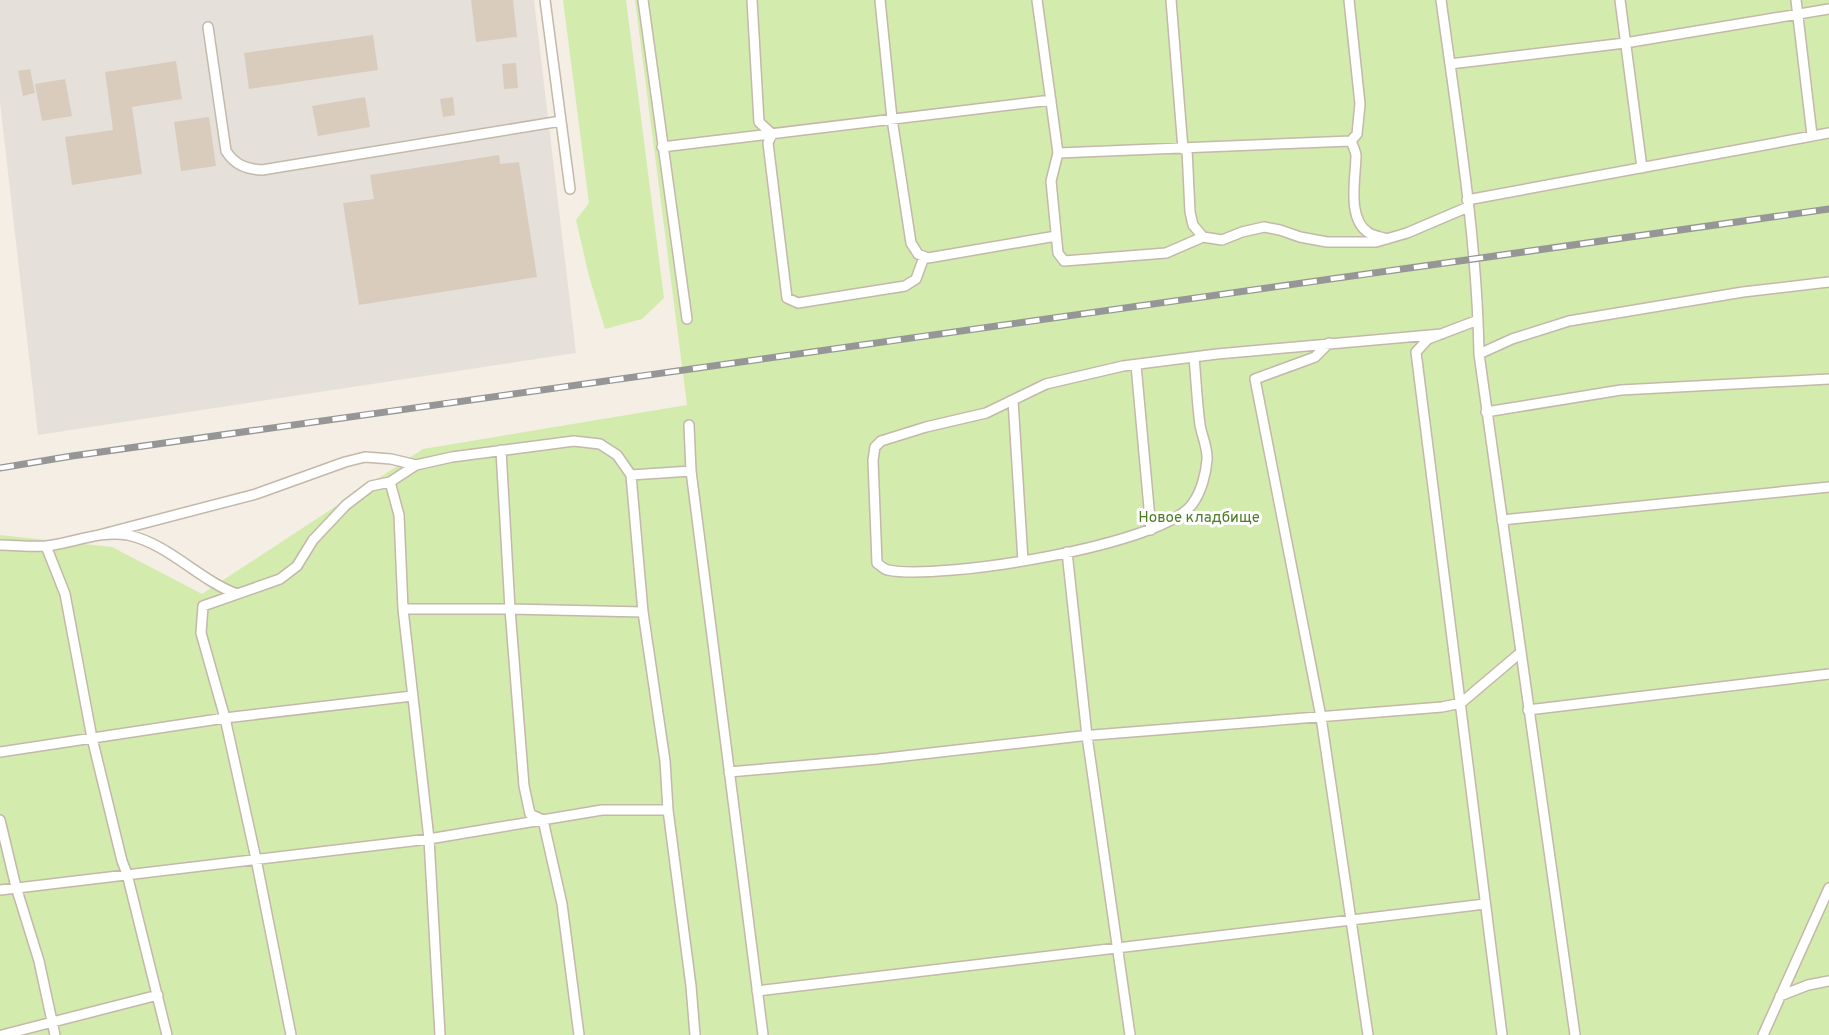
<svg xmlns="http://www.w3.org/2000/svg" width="1829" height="1035" font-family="Overpass,sans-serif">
  <rect width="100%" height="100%" fill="#f4eee5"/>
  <path fill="#e6e0da" d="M0,0H534L576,353L38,435L0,102Z"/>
  <path fill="#d3ebac" d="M563,0H626L664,298L642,319L605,329L589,276L576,220L589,203Z
    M635,0H1829V1035H0V535L112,547L202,594L423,449L687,405Z"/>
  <path fill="#d9ccbd" d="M471,0H513L517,37L476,42Z
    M373,35L378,70L249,89L244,53Z
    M176,61L182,99L132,107L142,174L72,185L65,137L113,130L105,72Z
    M516,63L518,88L504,89L502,64Z
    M30,69L35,93L23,96L18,71Z
    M65,79L72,116L42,121L35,84Z
    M365,97L370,127L318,136L312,106Z
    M453,97L455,115L443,117L440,99Z
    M209,117L216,166L181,171L174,122Z
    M499,155L500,164L519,162L537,277L359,305L343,203L374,199L370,175Z"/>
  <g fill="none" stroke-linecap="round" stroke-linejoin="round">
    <defs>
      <path id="service" d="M545,0L570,189
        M643,0L687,319
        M752,0L759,122L772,134L768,143L787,298L798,303L905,286L916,279L924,257
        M880,0L892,119L911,243L918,254L928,258L1056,236
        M1037,0L1058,153L1051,181L1058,253L1064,261L1166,253L1203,237L1222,240L1242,232L1264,227L1280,230L1300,237L1327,242H1376L1407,233L1468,207
        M1171,0L1183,149
        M1349,0L1360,104L1357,134L1351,141C1353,146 1355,150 1356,155C1356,177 1346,219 1369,233C1374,236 1382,237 1387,239
        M1441,0C1457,117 1477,236 1479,354L1575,1035
        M1620,0L1642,168
        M1796,0L1812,135
        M208,27L226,151C235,165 246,169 262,170L561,121
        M1450,64L1625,43L1829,9
        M662,147L1051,100
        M1187,149L1190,212L1193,225L1203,237
        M1058,153L1351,141
        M1467,200L1829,133
        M1478,320L1428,339L1416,352L1502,1035
        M1329,343L1315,357L1255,379L1321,717L1368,1035
        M1479,354L1512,339L1569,321L1743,292L1829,282
        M1194,357C1196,379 1197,402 1200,425C1202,436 1208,449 1207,460C1206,474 1201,492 1193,503C1166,545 937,581 888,570C883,569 881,566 877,563L873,460L875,447L881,441L926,427L986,413L1046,384L1123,366L1217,354L1442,334
        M1136,365L1151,530
        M1013,400L1023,561
        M1486,412L1621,390L1829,379
        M689,425L691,471L763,1035
        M501,450L510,609L524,786L530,814L543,820L562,904L579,1035
        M631,475L643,612L665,761L668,810L691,986L695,1035
        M390,482L399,515L403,609L429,839L440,1035
        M1502,520L1829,487
        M99,535L256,494L345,462L365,457L391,459L416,465
        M0,545C15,545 31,547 46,546C73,543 100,530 128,535C169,544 199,580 237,594
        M46,546L65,594L92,738L122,861L127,874L167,1035
        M1067,552L1087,736L1130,1035
        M403,609H510L643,612
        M412,696L225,718L201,633L203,606L280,579L297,566L313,540L346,505L371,486L390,482L416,465L452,457L574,441L600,444L617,455L631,475L691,471
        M1528,710L1829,674
        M0,752L225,718L256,859L291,1035
        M729,772L878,759L1081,736L1442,707L1461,703L1520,653
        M0,820L16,887L39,961L55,1035
        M0,890L429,839L602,810H668
        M757,991L1485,904
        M1780,996L1808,985L1829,981
        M2,1035L158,995
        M1763,1035L1829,888"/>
    </defs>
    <use href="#service" stroke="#c3b8aa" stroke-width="12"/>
    <use href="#service" stroke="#fff" stroke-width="9"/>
    <defs>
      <path id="rail" d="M0,468L72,456L1829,209"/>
    </defs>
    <use href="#rail" stroke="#969696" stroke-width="7"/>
    <use href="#rail" stroke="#fff" stroke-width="4.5" stroke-dasharray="14" stroke-linecap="butt"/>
  </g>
  <g text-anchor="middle" stroke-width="6" stroke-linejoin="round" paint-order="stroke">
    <g font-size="15" fill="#4c7c24" stroke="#fff">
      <text x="1199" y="522">Новое кладбище</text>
    </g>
  </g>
</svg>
